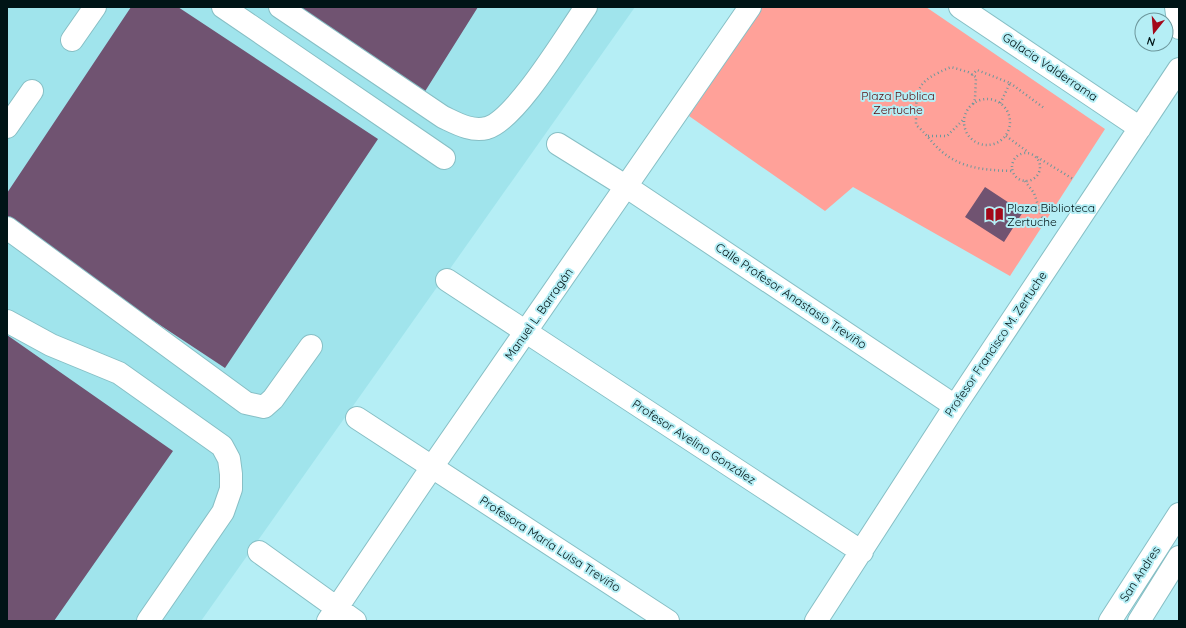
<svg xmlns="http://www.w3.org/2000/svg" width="1186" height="628" font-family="Quicksand,sans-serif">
  <rect width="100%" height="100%" fill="#b5eef5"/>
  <path fill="#a0e4ec" d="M7,7H635L201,621H7Z"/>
  <path fill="#ffa199" d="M762,7H926L1105,129L1010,276L853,187L825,211L689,116Z"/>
  <path fill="#705371" d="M131,7H178L378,139L225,368L7,224V193Z
    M296,7H478L424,93Z
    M985,187L1023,212L1004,242L965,217Z
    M7,335L173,451L54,621H7Z"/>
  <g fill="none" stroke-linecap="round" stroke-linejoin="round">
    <defs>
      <path id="minor" d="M223,7L444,158
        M280,7L443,117C456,123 471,132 487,128C516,120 567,34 586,7
        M960,7L1140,128
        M1176,7L1179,28
        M72,40L95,7
        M7,127L32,91
        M558,144L627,187L955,406
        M7,228L246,403L264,407L273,399L311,346
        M447,280L862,552
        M7,321L51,345L119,373L222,446L229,459L231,474V489L223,512L148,621
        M357,418L668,621
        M259,552L355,621
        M328,621L432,467L750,7
        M816,621L955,406L1179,69
        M1110,621L1179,514
        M1139,621L1179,557"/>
    </defs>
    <use href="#minor" stroke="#87bfc5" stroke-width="24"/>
    <path stroke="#6c979c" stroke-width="2.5" stroke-dasharray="1 3" stroke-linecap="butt" d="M972,75L977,70L1010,83L1000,104
      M1010,83L1044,108
      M964 122a23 23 0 1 1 46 0a23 23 0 1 1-46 0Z
      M973,104L975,99L976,77L968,72L951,67C915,82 916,88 916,125C923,131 928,137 933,143C955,168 981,170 1012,171
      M928,136H947L963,120
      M1006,136L1028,152
      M1012 167a14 14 0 1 1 28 0a14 14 0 1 1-28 0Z
      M1037,157L1073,179
      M1025,181L1034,193L1044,223"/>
    <use href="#minor" stroke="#fff" stroke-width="22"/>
  </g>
  <defs>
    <symbol id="library-bare" viewBox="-9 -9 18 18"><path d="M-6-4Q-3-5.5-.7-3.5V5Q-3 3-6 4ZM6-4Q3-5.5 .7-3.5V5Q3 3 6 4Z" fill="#a30819" stroke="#b5eef5" stroke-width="2.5" paint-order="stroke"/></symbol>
  </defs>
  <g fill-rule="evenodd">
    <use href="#library-bare" x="982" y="202" width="25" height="25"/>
  </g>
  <g text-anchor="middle" stroke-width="4" stroke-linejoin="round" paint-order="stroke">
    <g font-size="12" fill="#001416" stroke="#b5eef5">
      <text transform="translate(1050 67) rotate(34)" y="4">Galacia Valderrama</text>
      <text transform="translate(791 296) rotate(34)" y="4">Calle Profesor Anastasio Treviño</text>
      <text transform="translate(539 314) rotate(-55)" y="4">Manuel L. Barragán</text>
      <text transform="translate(996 344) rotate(-56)" y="4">Profesor Francisco M. Zertuche</text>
      <text transform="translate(694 442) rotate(33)" y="4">Profesor Avelino González</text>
      <text transform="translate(550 544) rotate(33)" y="4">Profesora María Luisa Treviño</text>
      <text transform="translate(1140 574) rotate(-57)" y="4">San Andres</text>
    </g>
    <g font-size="12" fill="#570b0e" stroke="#b5eef5">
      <text x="898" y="100">Plaza Publica<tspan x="898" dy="14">Zertuche</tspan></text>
    </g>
    <g font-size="12" fill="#001416" stroke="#b5eef5" text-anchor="start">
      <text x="1007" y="212">Plaza Biblioteca<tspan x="1007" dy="14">Zertuche</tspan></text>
    </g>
  </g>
  <rect width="1186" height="628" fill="none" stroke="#001416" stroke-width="16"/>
  <g transform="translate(1154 32) rotate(197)"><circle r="19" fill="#b5eef5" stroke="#6d979c"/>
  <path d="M0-3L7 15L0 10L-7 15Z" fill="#a30819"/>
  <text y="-6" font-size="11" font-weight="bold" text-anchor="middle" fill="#001416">N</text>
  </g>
</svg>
